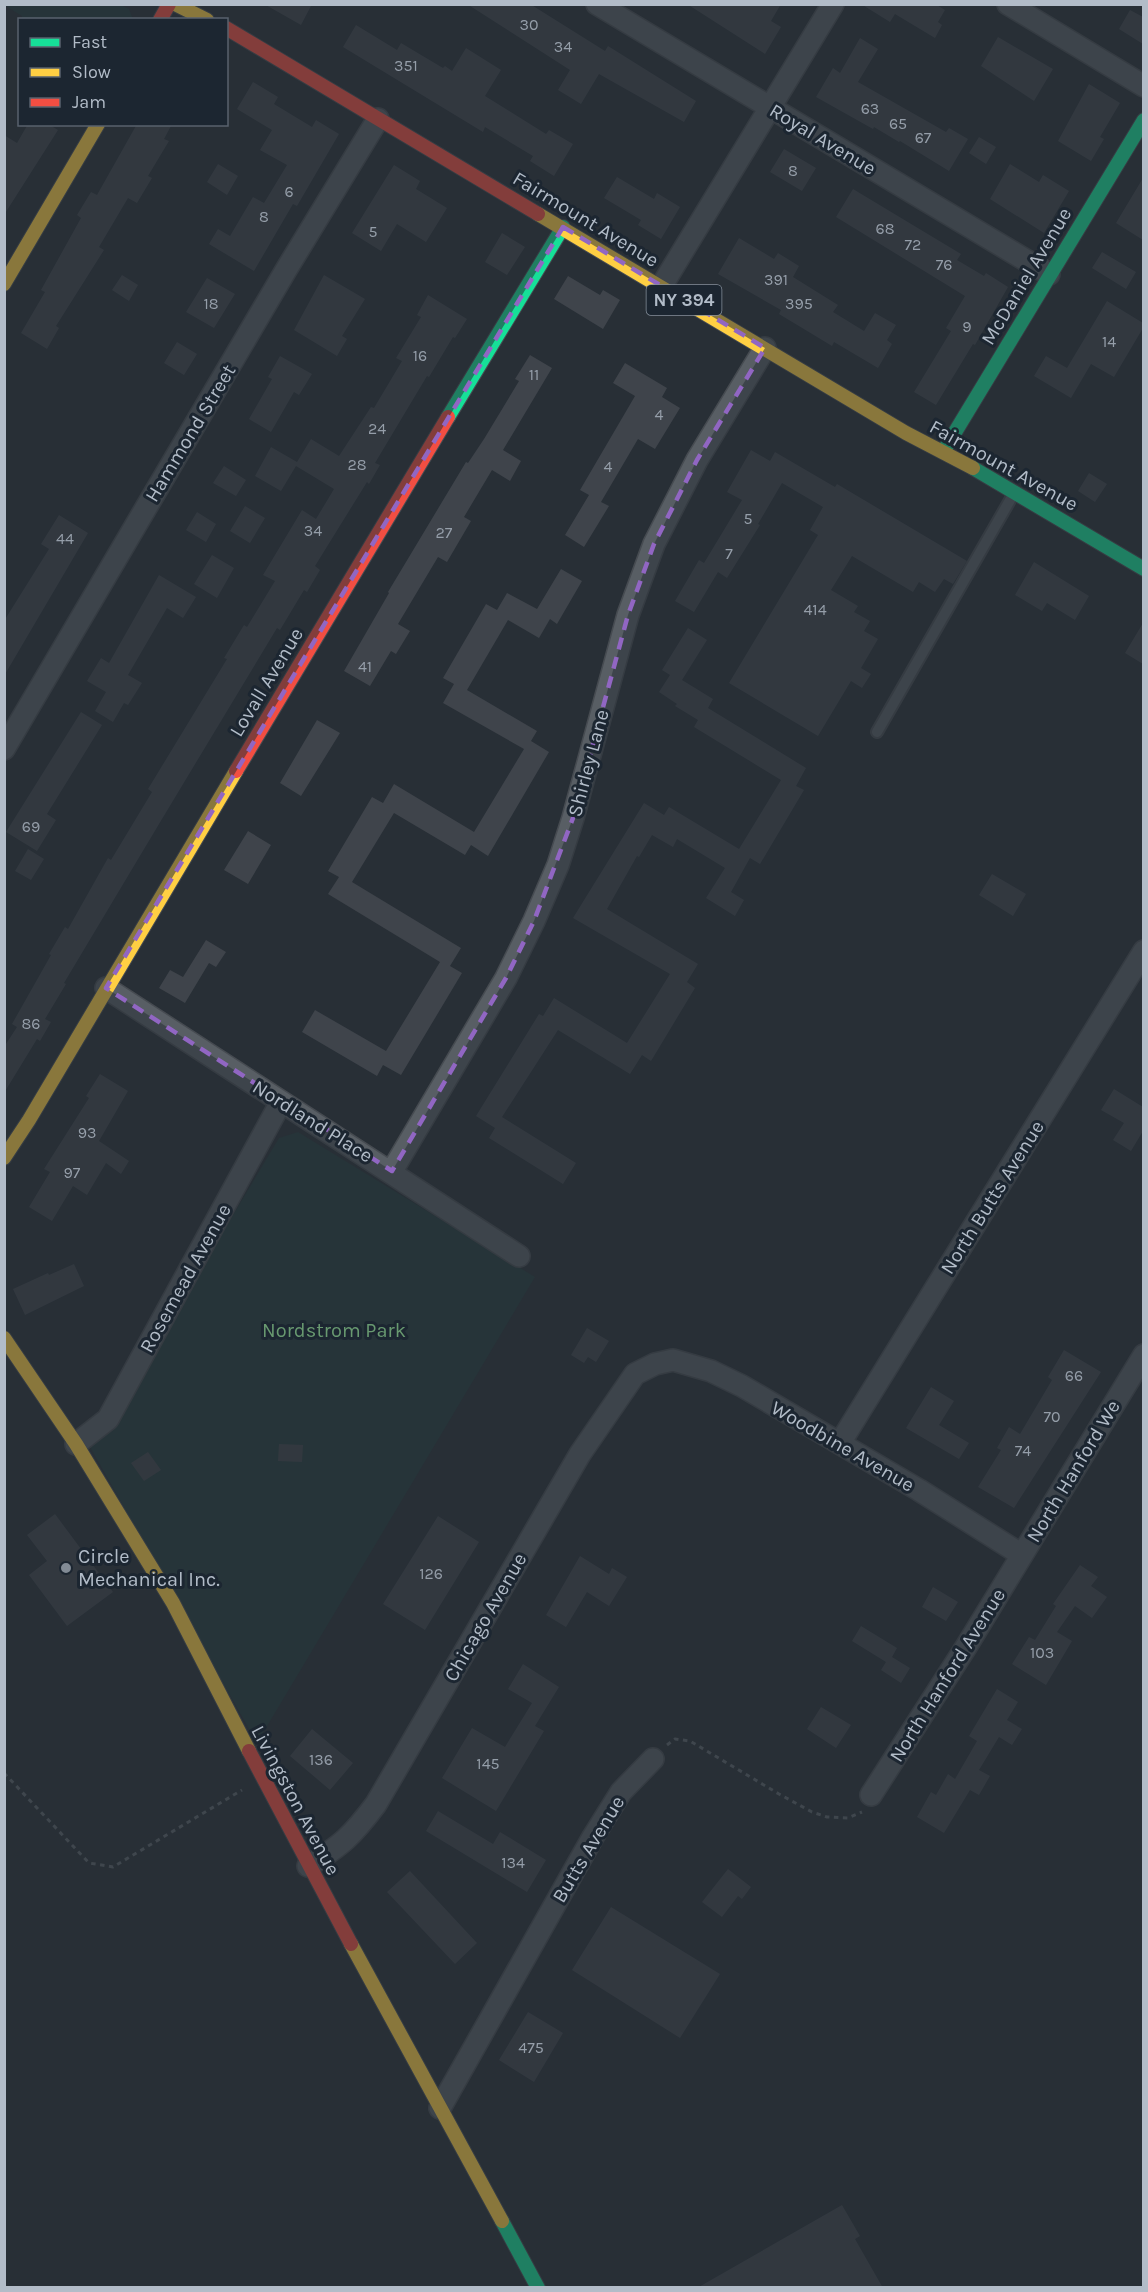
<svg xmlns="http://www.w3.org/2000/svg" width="1148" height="2292" font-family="Karla,sans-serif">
  <rect width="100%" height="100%" fill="#282f36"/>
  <path fill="#253a3c" d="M4,5H121L129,9L133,19H21L22,16Z
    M298,1132L535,1277L257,1743L90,1447L206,1260L279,1138Z"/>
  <path fill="#3f444b" d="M264,4H312L301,25Z
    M467,4H530L605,51L608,46L696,101L684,122L599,74L581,104L558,90L570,70Z
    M687,4H781L771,21L781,27L765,54Z
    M861,4H935L945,10L938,22L942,25L935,38L895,14L890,22Z
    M1130,10L1143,17V44L1119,29Z
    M356,25L397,50L401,43L443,68L445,66L452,71L466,48L501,70L485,96L546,134L549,130L573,144L554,176L530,161L533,156L485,127L483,132L343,47Z
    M998,37L1053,69L1034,101L981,66Z
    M860,38L878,49L858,82L946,132L949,128L968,139L949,171L900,141L899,142L874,127L873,129L816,97L833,68L840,73Z
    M253,82L278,97L274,104L312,127L316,120L339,134L297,206L293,204L254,271L209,244L218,229L230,236L253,197L264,203L287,165L260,150L272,130L237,109Z
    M1089,84L1120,103L1100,137L1104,139L1091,161L1058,141Z
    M28,124H48L58,130L4,215V135L17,143Z
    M137,124H172L164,139L169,141L148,176L152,178L137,203L128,198L99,247L104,250L56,326L59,328L47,349L21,333L45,292L41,290L81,218L77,215L91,192L97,195Z
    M979,137L996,147L986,164L969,153Z
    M784,149L816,168L802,191L770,172Z
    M218,164L238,176L227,195L207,182Z
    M1010,164L1039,182L1043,175L1069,191L1044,233L990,199Z
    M394,165L420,181L416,189L447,208L426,242L397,224L381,251L352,233Z
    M617,177L654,199L657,193L680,207L661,239L638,225L641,220L604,198Z
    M1143,178V240L1116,223Z
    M853,189L961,254L957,260L984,276L986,273L1008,287L975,345L973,344L936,405L914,392L951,331L946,328L965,296L836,217Z
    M502,233L525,247L507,275L485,262Z
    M739,238L774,259L778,253L799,266L793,277L838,305L833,312L864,331L875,313L896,325L887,340L892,344L878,368L834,342L832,346L779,314L781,310L718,274Z
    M1102,252L1136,272L1126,289L1092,268Z
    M122,275L138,285L129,301L112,290Z
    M324,275L365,299L342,336L347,339L337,356L294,330Z
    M568,276L600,295L603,290L620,300L603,329L554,299Z
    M207,278L235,294L214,328L186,312Z
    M428,295L467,319L455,338L453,337L429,377L427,376L375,463L380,465L369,484L367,482L315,566L320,570L307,592L304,590L280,630L277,628L159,824L64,983L66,984L45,1019L51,1022L40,1041L37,1039L4,1093V1047L17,1027L12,1024L51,955L49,954L65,927L68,929L108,858L111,860L152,792L148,789L227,659L224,658L244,625L247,627L275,581L263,575L302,510L316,519L334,489L296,466L281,491L255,476L271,447L297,462L311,439L339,456L371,407L374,408L402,361L396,358L421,317L417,315Z
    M1107,301L1143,323V328L1114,377L1091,364L1071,398L1034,376L1046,356L1067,368Z
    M177,342L197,354L184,375L164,363Z
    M530,355L552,368L503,450L521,461L510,481L492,470L464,517L471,521L447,562L438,557L398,624L410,631L396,654L391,651L370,686L344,671L389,593L388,592L466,462L468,463L484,439L519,381L515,379Z
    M280,356L312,374L299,395L294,392L271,432L249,419L272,379L268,377Z
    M625,363L667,388L662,397L680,408L655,449L638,439L601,502L609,506L584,547L565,535L589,495L580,490L635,396L613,383Z
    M751,450L770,461L775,452L835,487L837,484L967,561L953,584L944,579L935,592L919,582L913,592L852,556L831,590L858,606L854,612L870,621L864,631L878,639L861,668L871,674L862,688L851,681L818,736L729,683L818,535L810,530L823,507L782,483L758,524L760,525L727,578L718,572L694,612L675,601L699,560L704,563L742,500L727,492Z
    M224,466L246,480L236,496L213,483Z
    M1089,473L1107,484L1095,502L1078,491Z
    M245,506L265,518L250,543L230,531Z
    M197,512L216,524L206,542L186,530Z
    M59,515L88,533L4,676V621L49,549L41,544Z
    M212,555L234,568L217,598L194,584Z
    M1034,562L1089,596L1075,620L1047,603L1042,611L1015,595Z
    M561,569L582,581L557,624L550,619L539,638L508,620L467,690L537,731L531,741L549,752L488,856L471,845L465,855L394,813L352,882L461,948L450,966L462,973L401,1075L383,1065L377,1076L302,1032L315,1010L386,1051L440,962L328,894L339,877L328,871L372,797L383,803L394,784L474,832L524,749L443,703L454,684L443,678L486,604L497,610L507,593L537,609Z
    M159,575L196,597L183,618L167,608L128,675L142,683L128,705L124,703L113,722L95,711L106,692L87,681L101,658L109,663Z
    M1143,623V664L1125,653Z
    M688,628L707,640L682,680L713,699L708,708L806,768L796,786L804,790L760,864L750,858L731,892L744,900L735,916L706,898L725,868L677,839L673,847L652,835L639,857L637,856L607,909L698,964L687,982L695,988L651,1061L642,1055L630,1074L558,1030L502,1117L576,1163L563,1184L489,1138L495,1128L476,1116L539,1014L543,1016L554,998L627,1043L670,974L573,918L644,803L664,815L669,807L739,849L781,780L694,727L698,720L675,706L677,704L659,692L670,675L662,670Z
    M81,712L102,725L47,814L56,820L37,851L6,832Z
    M317,720L340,733L301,796L280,783Z
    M248,831L271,845L248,884L224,870Z
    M28,849L44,859L31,880L15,871Z
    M992,874L1026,894L1013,916L979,895Z
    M206,940L226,952L216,967L209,963L185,1003L159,988L170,970L183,977Z
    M100,1074L128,1091L99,1141L129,1161L121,1174L106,1163L87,1195L73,1186L52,1221L29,1207L50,1172L44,1169L89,1098L86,1096Z
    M1114,1089L1143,1107V1131L1131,1151L1113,1140L1124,1123L1101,1110Z
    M74,1264L84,1286L25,1315L13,1289L48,1273L49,1275Z
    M587,1328L609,1341L596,1362L588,1357L584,1363L571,1355Z
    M1064,1350L1101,1372L1014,1508L978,1487L1001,1450L997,1448L1009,1427L1020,1434L1052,1380L1048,1377Z
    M931,1387L954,1401L939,1425L969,1443L959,1459L906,1428Z
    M279,1444L303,1445L302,1462L278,1461Z
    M148,1452L161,1470L144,1481L131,1463Z
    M55,1514L113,1592L67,1626L29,1575L47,1561L27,1535Z
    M438,1516L479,1542L425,1630L383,1604Z
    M580,1556L609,1574L612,1568L627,1577L609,1606L587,1592L566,1627L546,1615Z
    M1080,1565L1098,1577L1091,1586L1107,1597L1092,1618L1075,1606L1057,1632L1072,1641L1046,1685L1012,1664L1029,1637L1035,1640L1056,1606L1053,1604Z
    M933,1587L958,1602L946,1621L922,1607Z
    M861,1626L897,1648L892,1657L910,1668L901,1683L881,1670L886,1662L852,1641Z
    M523,1664L559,1687L535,1726L544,1731L496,1811L442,1778L472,1728L505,1747L532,1703L508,1689Z
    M997,1689L1018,1702L1007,1720L1022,1729L1012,1745L999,1737L979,1770L990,1776L979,1795L970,1790L944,1833L917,1817L931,1792L936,1795L948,1774L955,1779L977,1741L969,1736Z
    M821,1707L851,1725L836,1748L807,1729Z
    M312,1729L353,1763L330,1790L290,1756Z
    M438,1811L493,1844L500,1832L546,1860L527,1892L426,1831Z
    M728,1869L751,1887L742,1899L738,1896L722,1917L702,1902Z
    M410,1871L477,1943L455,1964L387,1892Z
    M611,1907L720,1974L680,2038L572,1970Z
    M528,2012L563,2033L534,2082L499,2060Z
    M842,2205L860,2236L855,2239L883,2288H697Z"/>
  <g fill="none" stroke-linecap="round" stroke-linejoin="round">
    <defs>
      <path id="lane" d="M877,732L1013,495"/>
      <path id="street" d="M597,4L1049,274
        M1008,4L1144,86
        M661,287L833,4
        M4,749L286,270L378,119
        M106,988L519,1256
        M392,1171L506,978L534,921L558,865L573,818L628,615L654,544L697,460L765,348
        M840,1443L1144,951
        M76,1444L108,1419L281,1102
        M871,1795L966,1647L1144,1355
        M308,1866C342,1845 352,1836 376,1804L580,1454L635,1374L655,1364L673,1360L711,1371L742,1386L919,1490L1022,1555
        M440,2108L593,1837L621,1792L653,1759"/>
      <path id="fast" d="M448,417L563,227
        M943,452L1144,120
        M973,468L1144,569
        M502,2221L538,2288"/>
      <path id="slow" d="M175,4L207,20
        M538,214L906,433L973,468
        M4,284L98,124
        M4,1158L29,1120L236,771
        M4,1338L76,1444L173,1603L249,1751
        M351,1944L502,2221"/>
      <path id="jam" d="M160,20L169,4
        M226,28L538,214
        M236,771L448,417
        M249,1751L351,1944"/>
    </defs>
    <use href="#lane" stroke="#464b51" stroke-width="14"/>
    <use href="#street" stroke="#464b51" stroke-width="24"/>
    <use href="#fast" stroke="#464b51" stroke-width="16"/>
    <use href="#slow" stroke="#464b51" stroke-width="16"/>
    <use href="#jam" stroke="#464b51" stroke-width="16"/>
    <path stroke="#5b6268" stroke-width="3" stroke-dasharray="4.5 4.5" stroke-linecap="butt" d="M667,1745L675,1739L690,1741L779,1794L812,1812L827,1817L848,1818L862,1812
      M4,1773L89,1863L113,1867L242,1790"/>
    <use href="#lane" stroke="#585e64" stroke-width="10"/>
    <use href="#street" stroke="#585e64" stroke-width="21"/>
    <use href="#fast" stroke="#16e098" stroke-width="14"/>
    <use href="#slow" stroke="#ffcf43" stroke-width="14"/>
    <use href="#jam" stroke="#f24e42" stroke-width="14"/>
  </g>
  <path d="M0 0H1148V2292H0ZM563,227L765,348L697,460L654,544L628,615L573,818L534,921L506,978L392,1171L106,988Z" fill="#282f36" fill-opacity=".55" fill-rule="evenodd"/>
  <path fill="none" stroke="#9166c3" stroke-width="4.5" stroke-dasharray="12 8" stroke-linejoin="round" d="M563,227L765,348L697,460L654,544L628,615L573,818L534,921L506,978L392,1171L106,988Z"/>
  <circle fill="#828b95" stroke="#1c2631" stroke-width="2" cx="66" cy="1568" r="6"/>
  <g text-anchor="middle" stroke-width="6" stroke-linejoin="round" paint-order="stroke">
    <g font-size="16" fill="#959ea9">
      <text x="529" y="30">30</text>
      <text x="563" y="52">34</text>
      <text x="406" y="71">351</text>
      <text x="870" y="114">63</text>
      <text x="898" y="129">65</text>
      <text x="923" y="143">67</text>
      <text x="793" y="176">8</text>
      <text x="289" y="197">6</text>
      <text x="264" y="222">8</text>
      <text x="885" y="234">68</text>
      <text x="373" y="237">5</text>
      <text x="913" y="250">72</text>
      <text x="944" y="270">76</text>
      <text x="776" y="285">391</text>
      <text x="211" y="309">18</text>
      <text x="799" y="309">395</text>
      <text x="967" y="332">9</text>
      <text x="1109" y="347">14</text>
      <text x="420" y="361">16</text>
      <text x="534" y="380">11</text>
      <text x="659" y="420">4</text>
      <text x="377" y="434">24</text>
      <text x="357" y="470">28</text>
      <text x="608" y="472">4</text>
      <text x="748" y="524">5</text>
      <text x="313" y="536">34</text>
      <text x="444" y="538">27</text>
      <text x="65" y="544">44</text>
      <text x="729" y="559">7</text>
      <text x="815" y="615">414</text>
      <text x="365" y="672">41</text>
      <text x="31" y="832">69</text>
      <text x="31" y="1029">86</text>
      <text x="87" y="1138">93</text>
      <text x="72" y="1178">97</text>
      <text x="1074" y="1381">66</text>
      <text x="1052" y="1422">70</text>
      <text x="1023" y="1456">74</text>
      <text x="431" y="1579">126</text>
      <text x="1042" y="1658">103</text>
      <text x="321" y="1765">136</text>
      <text x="488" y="1769">145</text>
      <text x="513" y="1868">134</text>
      <text x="531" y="2053">475</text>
    </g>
    <rect fill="#1c2631" stroke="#858f9b" stroke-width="1.5" x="646.5" y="285" width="75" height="30" rx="4.5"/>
    <g font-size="18" font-weight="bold" fill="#b2bcc8">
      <text x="684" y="306">NY 394</text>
    </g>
    <g font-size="20" fill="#b2bcc8" stroke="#1c2631">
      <text transform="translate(823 139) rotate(31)" y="7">Royal Avenue</text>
      <text transform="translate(586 219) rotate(31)" y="7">Fairmount Avenue</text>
      <text transform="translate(1026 276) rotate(-59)" y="7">McDaniel Avenue</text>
      <text transform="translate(190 433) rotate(-59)" y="7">Hammond Street</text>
      <text transform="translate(1004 465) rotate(29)" y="7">Fairmount Avenue</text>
      <text transform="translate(266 682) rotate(-59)" y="7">Lovall Avenue</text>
      <text transform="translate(588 763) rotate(-75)" y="7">Shirley Lane</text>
      <text transform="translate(313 1121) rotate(32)" y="7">Nordland Place</text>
      <text transform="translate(992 1197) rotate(-58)" y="7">North Butts Avenue</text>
      <text transform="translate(185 1278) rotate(-61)" y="7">Rosemead Avenue</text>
      <text transform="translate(843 1446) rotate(30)" y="7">Woodbine Avenue</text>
      <text transform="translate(1073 1471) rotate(-59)" y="7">North Hanford We</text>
      <text transform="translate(485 1617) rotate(-60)" y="7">Chicago Avenue</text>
      <text transform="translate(947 1675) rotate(-58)" y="7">North Hanford Avenue</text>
      <text transform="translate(296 1800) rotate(62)" y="7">Livingston Avenue</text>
      <text transform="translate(588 1849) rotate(-59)" y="7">Butts Avenue</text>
    </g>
    <g font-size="20" fill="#689970" stroke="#1c2631">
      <text x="334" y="1337">Nordstrom Park</text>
    </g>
    <g font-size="20" fill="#b2bcc8" stroke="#1c2631" text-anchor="start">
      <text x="78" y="1563">Circle<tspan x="78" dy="23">Mechanical Inc.</tspan></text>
    </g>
  </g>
  <rect width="1148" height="2292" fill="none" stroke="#b2bcc8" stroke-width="12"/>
  <rect x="18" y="18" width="210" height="108" fill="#1c2631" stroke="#58626d" stroke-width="1.5"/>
  <rect x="30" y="38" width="30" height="9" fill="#16e098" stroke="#58626d" stroke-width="1.5"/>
  <text x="72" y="48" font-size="18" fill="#b2bcc8">Fast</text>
  <rect x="30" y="68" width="30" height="9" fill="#ffcf43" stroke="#58626d" stroke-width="1.5"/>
  <text x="72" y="78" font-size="18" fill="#b2bcc8">Slow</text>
  <rect x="30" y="98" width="30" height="9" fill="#f24e42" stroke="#58626d" stroke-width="1.5"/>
  <text x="72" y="108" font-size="18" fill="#b2bcc8">Jam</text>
</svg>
